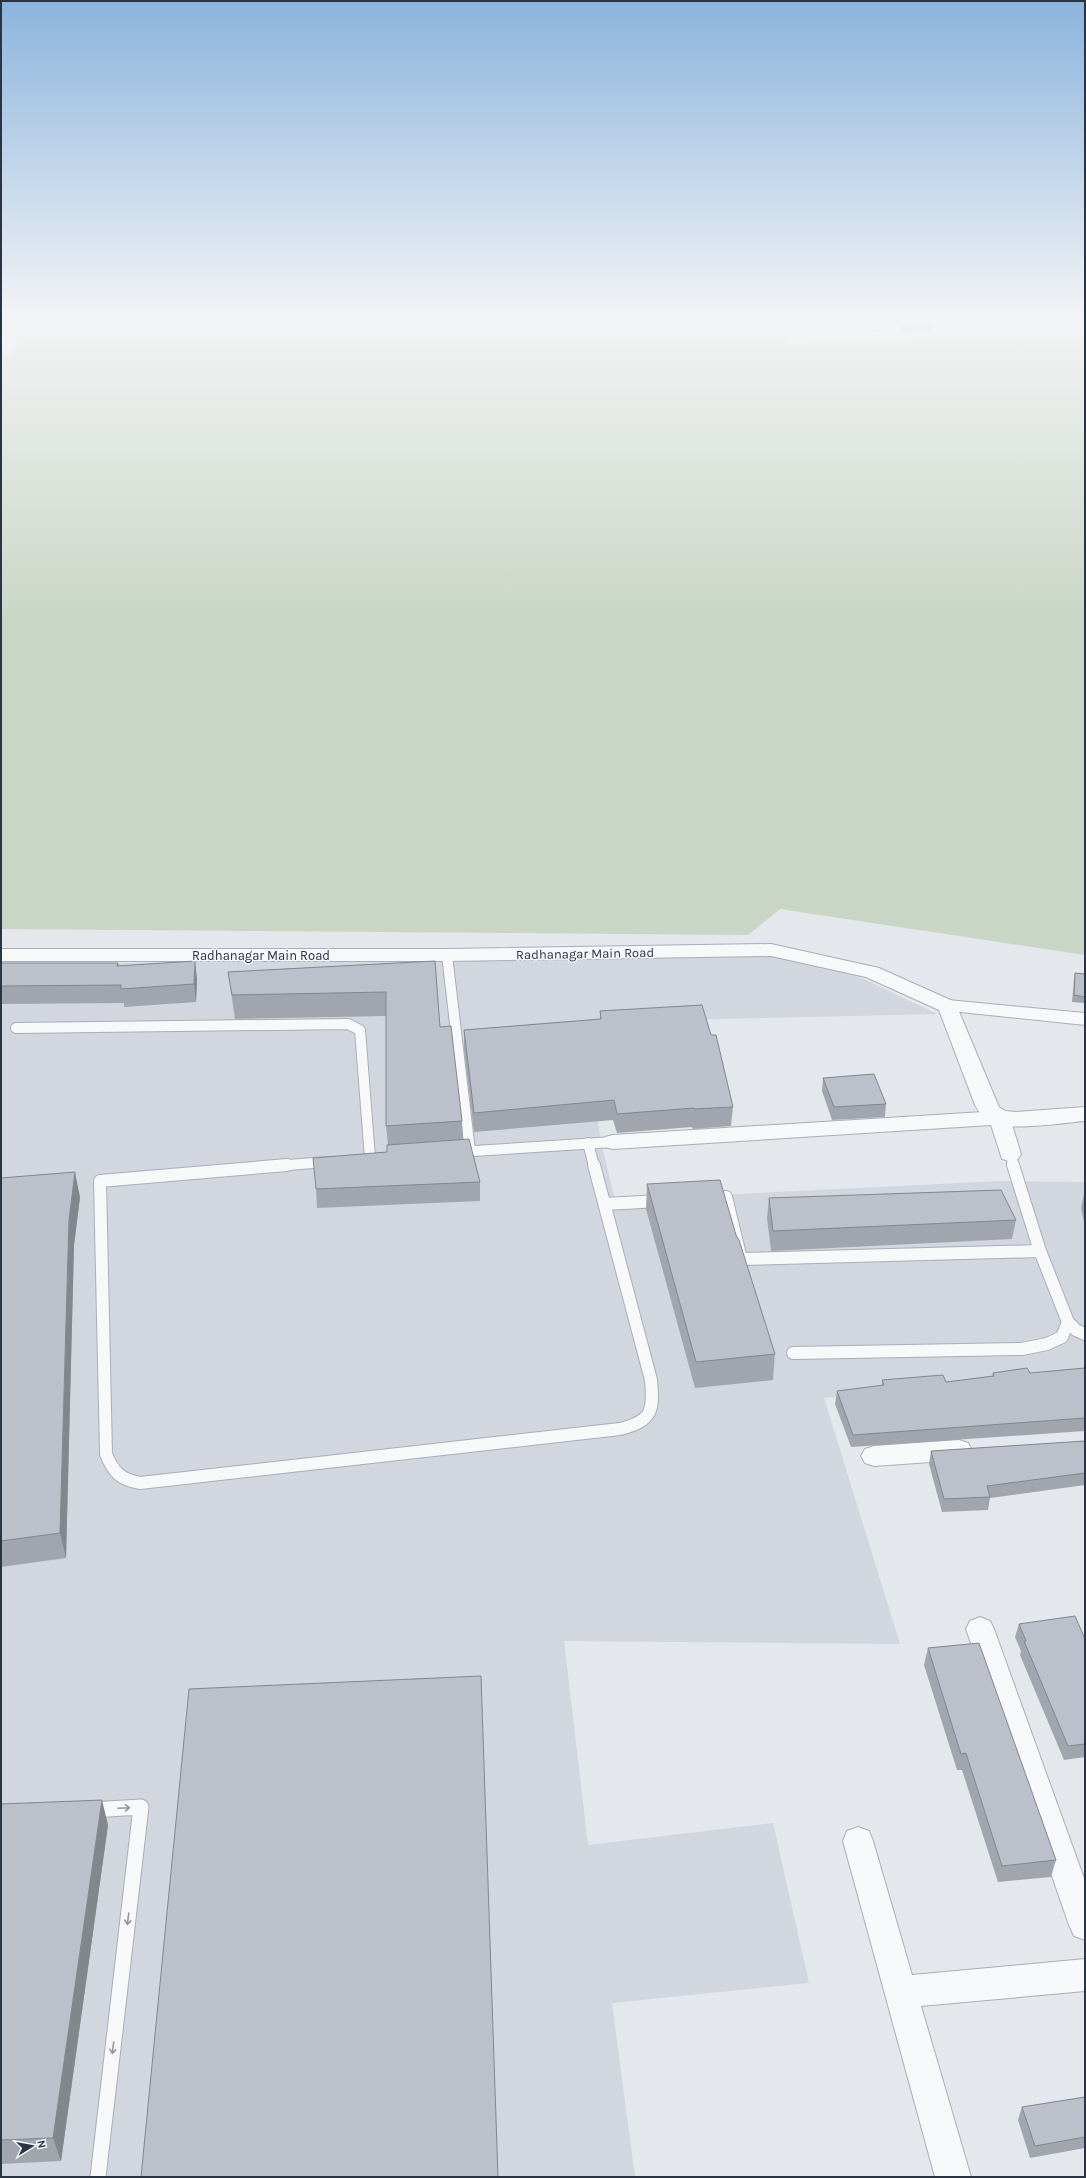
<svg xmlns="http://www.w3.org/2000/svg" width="1086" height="2178" font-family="Karla,sans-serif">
  <rect width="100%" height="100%" fill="#e4e7ec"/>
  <path fill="#d2d6de" d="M760,952L810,960L853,974L937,1014L582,1022L601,1142L615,1200L999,1181L1085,1182V1375L824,1398L900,1644L564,1641L588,1845L773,1823L809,1983L612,2003L635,2177H1V965Z"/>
  <path fill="#c9d6c5" d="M88,318H790L786,344L1085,335V955L780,909L748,935L1,929V355H12L22,326L88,321Z"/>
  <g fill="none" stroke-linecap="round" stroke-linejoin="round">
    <defs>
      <path id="service-far2" d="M447,955L470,1151
        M16,1028L348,1024L360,1030L370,1158
        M588,1143L594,1166
        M458,1152L613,1142
        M1010,1154L1014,1166
        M275,1166L326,1162"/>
      <path id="service-far1" d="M287,1165L100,1181L106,1454C113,1472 121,1480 140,1483L620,1429C652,1421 654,1411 651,1380L594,1165
        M1013,1165L1040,1251
        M712,1198L726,1197L741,1259L1040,1251L1068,1322L1076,1330L1085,1334
        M605,1204L660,1201
        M793,1353L1022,1349L1047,1344L1062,1337L1068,1322"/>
      <path id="service" d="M91,1810L141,1807L98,2177"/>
      <path id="minor" d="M867,318H877L882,328L881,330H873Z
        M908,318H919L924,324L923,326H915Z
        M948,1000L1085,1013V1025L941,1010L938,1006L941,1002Z
        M999,1111L1007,1113L1010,1118L1021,1154L1018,1159L1010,1161L1002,1159L991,1125L613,1149L605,1147L602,1142L605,1137L613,1135Z
        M959,1440L968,1443L972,1450L968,1457L959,1460L874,1466L865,1463L861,1456L865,1449L874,1446Z
        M980,1617L990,1621L994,1629L1085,1881V1940L1074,1936L1069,1925L966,1629L970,1621Z
        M858,1827L869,1831L873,1841L912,1975L1085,1959V1991L921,2006L971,2177H935L843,1841L847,1831Z"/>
      <path id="tertiary" d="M771,944L879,968L955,1002L999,1107L1005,1111L1016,1112L1085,1107V1121C1063,1123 1010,1131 992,1123C984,1120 979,1112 975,1105L939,1010L866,977L771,956L447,961H1V949H447Z"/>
    </defs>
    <use href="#service-far2" stroke="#a9aeb7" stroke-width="12"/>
    <use href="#service-far1" stroke="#a9aeb7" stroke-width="14"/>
    <use href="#service" stroke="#a9aeb7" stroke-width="17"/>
    <use href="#minor" stroke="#a9aeb7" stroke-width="2"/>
    <use href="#tertiary" stroke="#a9aeb7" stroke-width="2"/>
    <use href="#service-far2" stroke="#f7f8fa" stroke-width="10"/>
    <use href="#service-far1" stroke="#f7f8fa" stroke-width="12"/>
    <use href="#service" stroke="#f7f8fa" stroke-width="15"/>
    <use href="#minor" fill="#f7f8fa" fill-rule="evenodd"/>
    <use href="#tertiary" fill="#f7f8fa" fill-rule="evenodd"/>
  </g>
  <path fill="#a1a5ae" d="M879,318H912L916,322H923L920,318H941V319L929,320L933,324L932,330L902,332L894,323H885Z
    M435,961L440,1027L462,1121L463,1139L480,1182V1201L317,1208L316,1189L387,1152L388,1145L386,1126V1016L235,1019L228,972Z
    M1,963H118L119,966L197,979L196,1002L124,1007V1003L1,1004Z
    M1075,973L1085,974V1003L1072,1002L1074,979Z
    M600,1011L711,1035L733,1107L731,1126L693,1129L692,1127L617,1133L613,1120L474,1132L464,1049V1030L600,1019Z
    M823,1078L886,1104L885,1117L832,1120L822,1091Z
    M1,1178L80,1197L74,1245L66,1558L1,1567Z
    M647,1184L736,1235L775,1354L773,1380L695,1388L646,1209Z
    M1085,1190V1226L1081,1208Z
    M769,1198L1016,1220L1012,1239L771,1251L767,1218Z
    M1085,1368V1431L851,1447L835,1404L837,1391L882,1386V1380L946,1382L992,1376L993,1373H1030Z
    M1085,1441V1485L990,1498L988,1510L942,1512L929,1464L931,1451Z
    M1019,1624L1085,1639V1757L1064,1760L1020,1655L1021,1651L1015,1637Z
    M928,1648L1056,1860L1051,1877L998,1882L962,1770H957L924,1665Z
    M1,1804L108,1825L61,2161L1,2164Z
    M1085,2097V2148L1030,2158L1018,2120L1022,2107Z"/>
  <path fill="#83868d" d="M195,961L197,979L196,1002L194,984Z
    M75,1172L80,1197L74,1245L66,1558L60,1533L69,1220Z
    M102,1800L108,1825L61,2161L53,2138Z"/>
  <path fill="#bbc0ca" stroke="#83868d" d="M895,318H912L916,322H924L926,319L925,318H927L933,324L903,326Z
    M195,961L194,984L121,989V985L1,986V963H118L117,966Z
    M435,961L440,1027L451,1026L462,1121L386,1126V992L232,995L228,972Z
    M1075,973L1085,974V997L1074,995Z
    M702,1005L711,1035H716L733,1107L694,1109V1108L617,1114L614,1100L474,1113L464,1030L601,1019L600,1011Z
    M874,1074L886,1104L834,1107L823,1078Z
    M469,1139L480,1182L316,1189L313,1158L387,1152V1145Z
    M75,1172L69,1220L60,1533L1,1541V1178Z
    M720,1180L736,1235L739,1240L775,1354L696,1362L647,1184Z
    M1001,1190L1016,1220L773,1231L769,1198Z
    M1027,1368L1030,1373L1085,1368V1418L853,1435L837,1391L884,1385L882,1380L943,1375L946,1382L994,1376L993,1373Z
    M1085,1441V1473L987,1486L990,1497L944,1499L931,1451Z
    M1075,1616L1085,1639V1744L1068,1746L1024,1641H1026L1019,1624Z
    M979,1643L1056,1860L1002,1866L966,1753L961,1754L928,1648Z
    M481,1676L498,2177H141L189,1689Z
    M102,1800L53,2138L1,2140V1804Z
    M1085,2097V2137L1035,2146L1022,2107Z"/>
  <defs><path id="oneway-shaft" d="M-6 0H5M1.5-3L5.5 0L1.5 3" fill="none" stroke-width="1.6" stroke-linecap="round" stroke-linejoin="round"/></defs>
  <g stroke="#9196a0">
    <use href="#oneway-shaft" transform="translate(124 1808) rotate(-3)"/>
    <use href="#oneway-shaft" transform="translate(128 1919) rotate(97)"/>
    <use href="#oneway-shaft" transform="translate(113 2048) rotate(97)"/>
  </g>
  <linearGradient id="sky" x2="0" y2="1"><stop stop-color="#8bb4dd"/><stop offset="0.51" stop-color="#f3f4f6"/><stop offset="1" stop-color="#f3f4f6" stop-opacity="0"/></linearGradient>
  <rect width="1086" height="623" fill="url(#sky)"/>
  <g text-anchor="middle" stroke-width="3" stroke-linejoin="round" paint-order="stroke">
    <g font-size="13" fill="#2b3445" stroke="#f4f6f9">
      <text transform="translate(585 953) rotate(-1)" y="5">Radhanagar Main Road</text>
      <text x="261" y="960">Radhanagar Main Road</text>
    </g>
  </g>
  <rect width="1086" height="2178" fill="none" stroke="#2b3445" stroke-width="4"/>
  <g transform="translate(32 2146) rotate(79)" stroke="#f4f6f9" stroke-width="3" paint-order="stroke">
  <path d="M0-3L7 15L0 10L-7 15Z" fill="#2b3445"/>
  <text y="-6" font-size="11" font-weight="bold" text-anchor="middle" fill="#2b3445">N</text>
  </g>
</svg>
